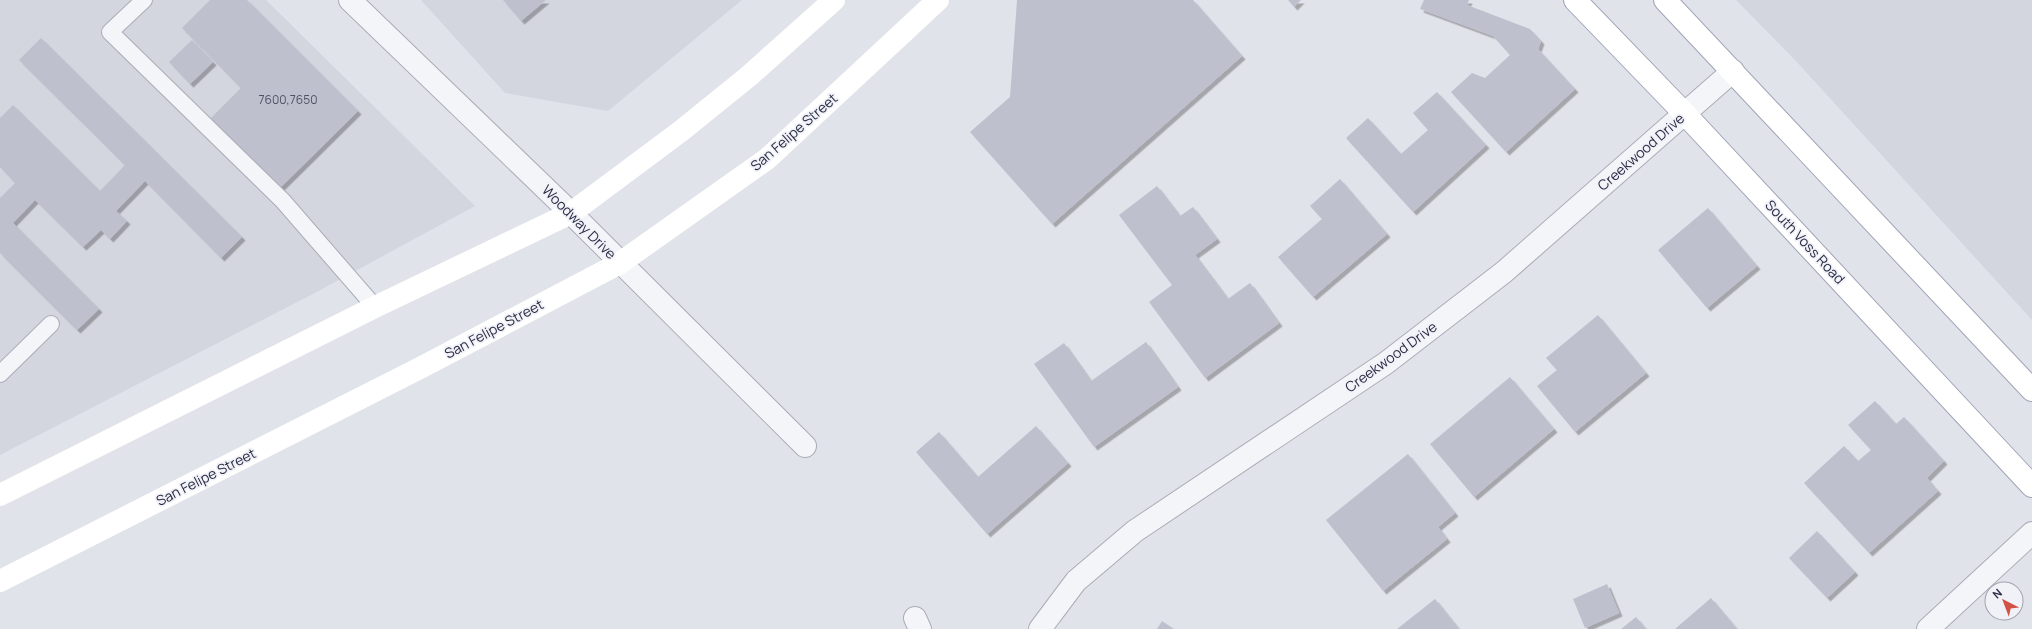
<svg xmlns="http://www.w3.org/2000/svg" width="2032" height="629" font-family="Manrope,sans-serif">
  <defs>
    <filter id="shadow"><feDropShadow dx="3.5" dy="3.5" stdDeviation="0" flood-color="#0004"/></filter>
  </defs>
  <rect width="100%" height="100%" fill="#e1e3ea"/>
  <path fill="#d3d5df" d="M0,0H266L475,206L313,294L0,455Z
    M421,0H742L608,111L505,93Z
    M1736,0H2032V320L1796,61Z"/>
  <path fill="#bec0cd" filter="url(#shadow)" d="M210,0H247L358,111L279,189L210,119L241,88L182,28Z
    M503,0H546L521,21Z
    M1017,0H1193L1242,56L1052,224L970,132L1010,97Z
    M1288,0H1301L1294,7Z
    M1424,0H1469L1467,5L1530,29L1541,41L1538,49L1575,89L1506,152L1451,92L1472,73L1485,78L1510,55L1493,36L1420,9Z
    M41,38L242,237L221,258L145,181L116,211L127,221L110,239L101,230L83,247L35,200L13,223L99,309L77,330L0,253V198L15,183L0,167V118L13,105L100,191L125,165L19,60Z
    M192,40L213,62L190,84L169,62Z
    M1437,92L1486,145L1413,212L1346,138L1368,118L1401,154L1428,130L1413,113Z
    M1340,179L1387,234L1313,297L1278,257L1322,219L1310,206Z
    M1157,186L1180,216L1193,207L1217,239L1195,255L1228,299L1250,283L1279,323L1205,378L1149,302L1172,285L1119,215Z
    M1708,208L1757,266L1707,308L1658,250Z
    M1598,315L1646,373L1575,432L1537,386L1557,370L1546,358Z
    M1146,342L1178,387L1094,447L1034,364L1064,343L1091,381Z
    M1510,377L1554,429L1474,497L1430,444Z
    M1875,401L1896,424L1904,417L1944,461L1927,478L1938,491L1869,553L1804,483L1844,446L1858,461L1871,450L1848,425Z
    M1036,426L1068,463L987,534L916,452L939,432L978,477Z
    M1408,454L1455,513L1438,527L1447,539L1383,591L1326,520Z
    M1817,531L1855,572L1827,598L1789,558Z
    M1607,584L1619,613L1585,628L1573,599Z
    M1711,598L1737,629H1675Z
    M1435,599L1459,629H1397Z
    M1636,617L1646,629H1621Z
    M1162,621L1174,629H1157Z"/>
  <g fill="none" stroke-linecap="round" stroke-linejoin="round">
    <defs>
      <path id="service" d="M144,0L110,32L283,201L375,307
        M0,374L51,324"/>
      <path id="minor" d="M350,0L571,213L805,446
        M915,618L920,629
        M1040,629L1076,581L1135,531L1386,363L1504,272L1733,71
        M1928,629L2032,533"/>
      <path id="primary" d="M1575,0L1685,114L2032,486
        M1665,0L2032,390"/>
    </defs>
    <use href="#service" stroke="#aaacb8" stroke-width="18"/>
    <use href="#minor" stroke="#aaacb8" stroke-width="24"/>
    <use href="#primary" stroke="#a0a4b6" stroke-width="24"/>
    <use href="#service" stroke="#f4f5f8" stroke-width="16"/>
    <use href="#minor" stroke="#f4f5f8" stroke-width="22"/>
    <path stroke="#fff" stroke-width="22" d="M0,495L375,307L571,213L681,131L749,76L834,0
      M0,581L422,367L620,263L767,159L938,0"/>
    <use href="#primary" stroke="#fff" stroke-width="22"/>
  </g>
  <g text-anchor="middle" stroke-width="3.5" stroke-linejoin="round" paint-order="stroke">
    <g font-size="12" fill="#4e5166">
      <text x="288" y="104">7600,7650</text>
    </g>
    <g font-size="14" fill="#292c43" stroke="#f1f2f8">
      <text transform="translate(794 132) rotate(-41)" y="5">San Felipe Street</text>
      <text transform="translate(1641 152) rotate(-41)" y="5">Creekwood Drive</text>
      <text transform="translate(579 222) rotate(45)" y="5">Woodway Drive</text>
      <text transform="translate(1805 242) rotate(47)" y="5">South Voss Road</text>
      <text transform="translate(494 329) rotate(-28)" y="5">San Felipe Street</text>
      <text transform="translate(1391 357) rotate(-36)" y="5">Creekwood Drive</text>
      <text transform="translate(206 477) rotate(-27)" y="5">San Felipe Street</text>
    </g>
  </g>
  <g transform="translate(2004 601) rotate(318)"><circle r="19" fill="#f1f2f8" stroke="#a1a3b0"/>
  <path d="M0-3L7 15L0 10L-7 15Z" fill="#d25244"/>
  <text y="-6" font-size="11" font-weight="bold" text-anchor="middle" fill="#292c43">N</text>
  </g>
</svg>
